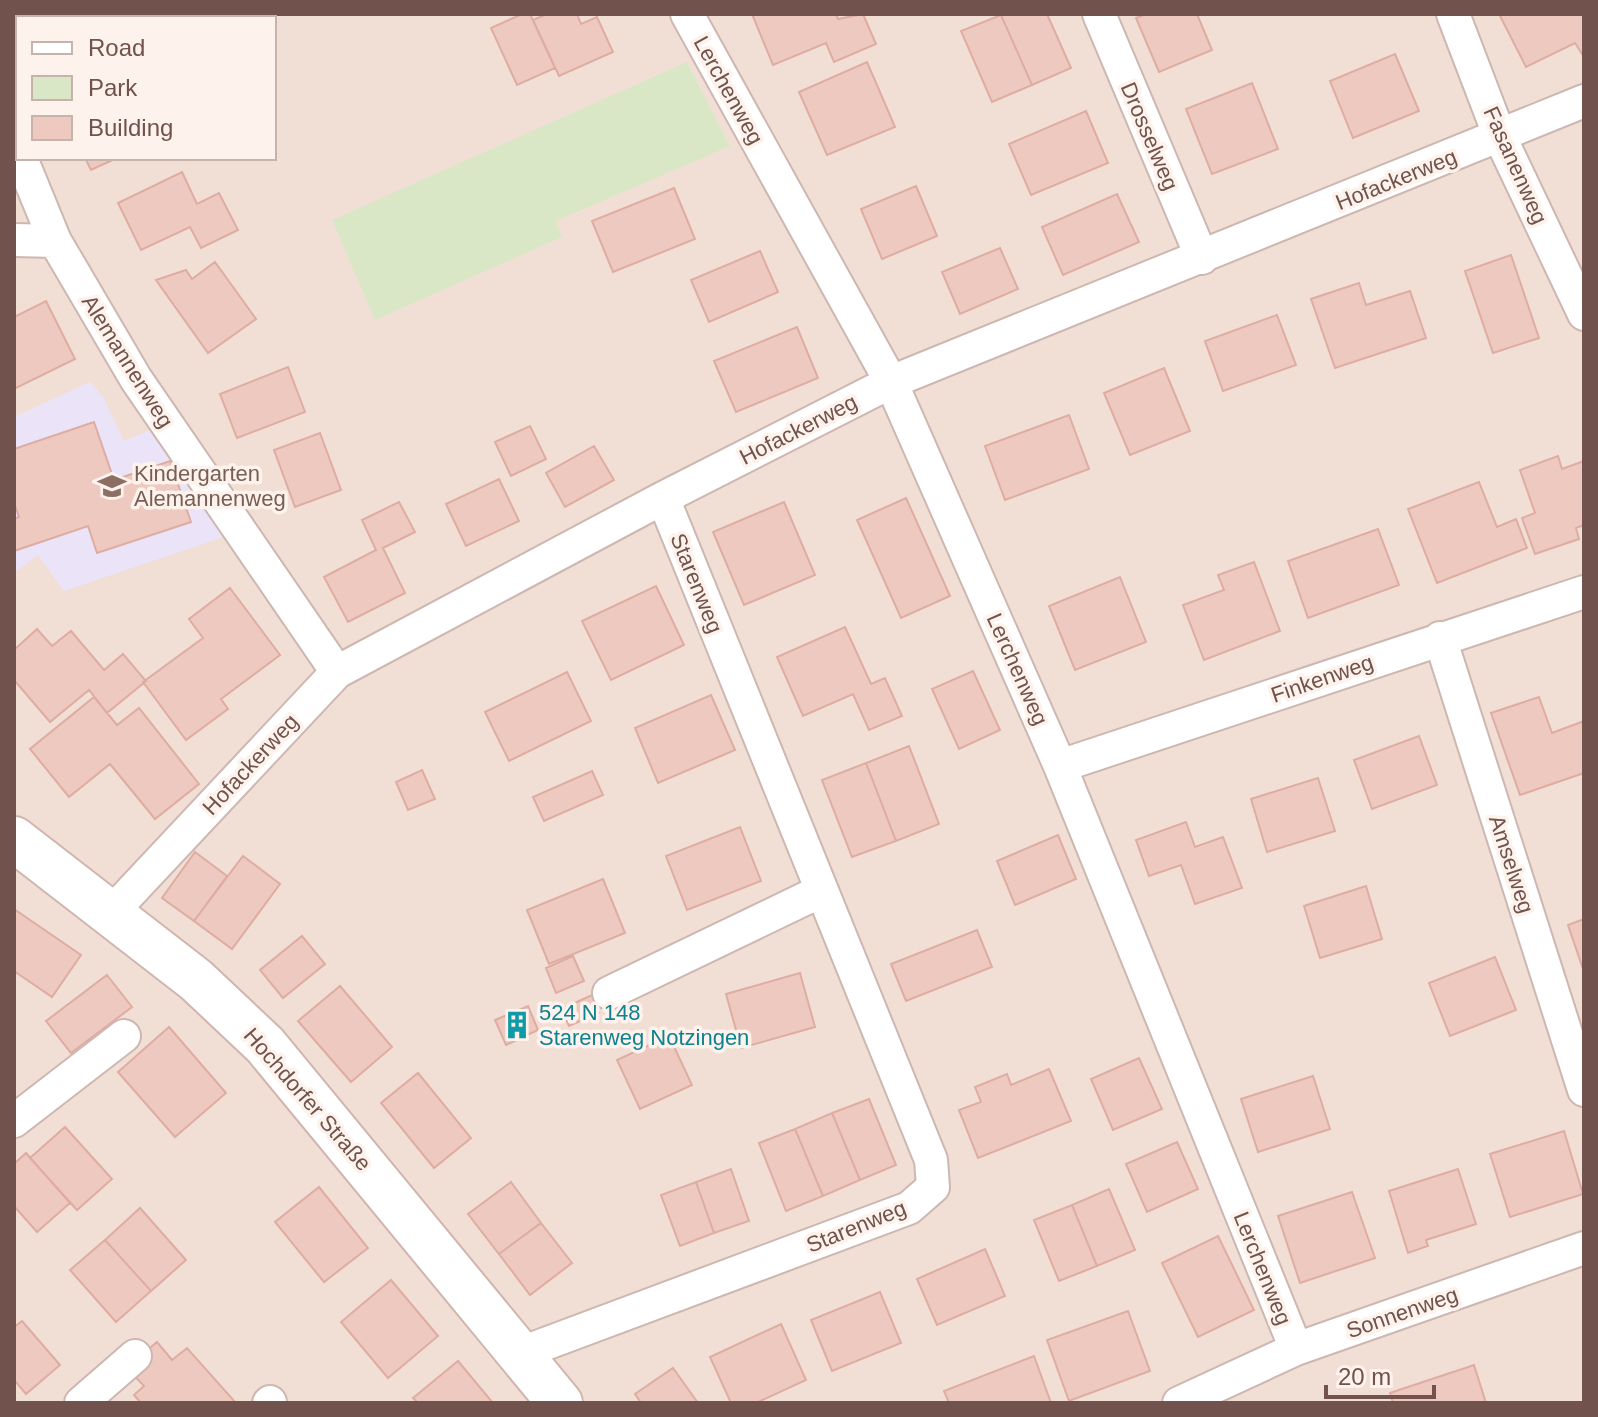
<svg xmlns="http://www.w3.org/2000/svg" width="1598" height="1417" font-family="Arial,sans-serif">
  <rect width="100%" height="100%" fill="#faeee6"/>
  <path fill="#f1dfd5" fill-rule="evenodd" d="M14,14H1584V1403H14ZM18,18H274V158H18Z"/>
  <path fill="#ebe3f7" d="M90,382L103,396L124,441L166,423L241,531L64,591L38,555L14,573V417Z"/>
  <path fill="#dae7c6" d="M687,62L730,146L556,221L562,237L375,320L332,220Z"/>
  <path fill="#edc9c0" stroke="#dfaca2" stroke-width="2" d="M39,14H131L133,18H41Z
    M522,14H530L555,68L517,85L491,28Z
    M547,14H577L581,24L597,17L613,52L559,76L533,20Z
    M752,14H836L838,19L863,14L876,44L834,62L826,43L773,65Z
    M1047,14L1071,68L1032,85L1001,15Z
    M1146,14H1197L1212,50L1159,72L1136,18Z
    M1499,14H1584V57L1575,43L1526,67Z
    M1001,15L1032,85L992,102L961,31Z
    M1395,54L1419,111L1353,138L1330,81Z
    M867,62L895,127L827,155L799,92Z
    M1252,83L1278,149L1212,174L1186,109Z
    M1086,111L1108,163L1031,195L1009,144Z
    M85,158H117L91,170Z
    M182,172L197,204L219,193L238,230L201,248L190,227L141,250L118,203Z
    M916,186L937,236L882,259L861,209Z
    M674,188L695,239L613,272L592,221Z
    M1117,194L1139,242L1063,275L1042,227Z
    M1000,248L1018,289L960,314L942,272Z
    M760,251L778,292L709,322L691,280Z
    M1511,255L1539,338L1493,353L1465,271Z
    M215,262L256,319L208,353L156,280L186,270L192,279Z
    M1359,283L1366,305L1410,291L1426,338L1335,368L1311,299Z
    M46,301L75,359L14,389V317Z
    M1277,315L1296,365L1223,391L1205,341Z
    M797,327L818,378L736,412L714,361Z
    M288,367L305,412L237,438L220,394Z
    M1164,368L1190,431L1130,455L1104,393Z
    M1069,415L1089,469L1005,500L985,446Z
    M94,422L114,480L170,461L191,522L97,553L88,526L14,551V519L19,517L14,503V449Z
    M530,426L546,459L511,476L495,442Z
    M320,433L341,490L295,507L274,450Z
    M594,446L614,480L565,507L546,473Z
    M1558,456L1562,469L1584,461V525L1576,528L1579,539L1535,554L1522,518L1535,513L1520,470Z
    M499,479L519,521L466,546L446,504Z
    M1479,482L1497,527L1516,519L1527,548L1437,583L1408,509Z
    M906,498L950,596L901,618L857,520Z
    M399,502L415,532L383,548L405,593L348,622L324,577L376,550L362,520Z
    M784,502L815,575L744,605L713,532Z
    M1378,529L1399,585L1308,618L1288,561Z
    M1254,562L1280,631L1204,660L1183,605L1224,590L1218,575Z
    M1120,577L1146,642L1075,670L1049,606Z
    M656,586L684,645L611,680L582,621Z
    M230,588L280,655L221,699L228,709L186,740L143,682L203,638L189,619Z
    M845,627L871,684L885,678L902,716L869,730L853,694L803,716L777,657Z
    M37,629L52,646L71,631L104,670L123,654L146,681L107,713L89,690L50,722L14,680V650Z
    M973,671L1000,730L959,749L932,689Z
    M567,672L591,721L509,761L485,712Z
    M711,695L735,750L658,783L635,728Z
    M94,697L117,725L139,708L199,784L155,819L110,764L69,797L30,749Z
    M1539,697L1552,733L1584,721V773L1520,795L1491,713Z
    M1419,736L1437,785L1372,809L1354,760Z
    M909,746L939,824L896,841L866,763Z
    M866,763L896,841L852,857L822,780Z
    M422,770L435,799L408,810L396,782Z
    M592,771L603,795L544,821L533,797Z
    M1318,778L1335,831L1267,852L1251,799Z
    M1186,822L1195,847L1223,837L1242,888L1195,904L1181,865L1149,876L1136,840Z
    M740,827L761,881L687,910L666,856Z
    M1058,835L1076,879L1015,905L997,861Z
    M195,852L227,876L194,921L162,898Z
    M243,856L280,884L232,949L194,921Z
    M603,879L625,933L549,964L527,910Z
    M1366,886L1382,939L1320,958L1304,906Z
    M14,909L81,955L52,997L14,971Z
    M1584,919V972L1568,925Z
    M977,930L992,967L906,1001L891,964Z
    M302,936L325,964L283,998L260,970Z
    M573,956L584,981L556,993L546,968Z
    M1495,957L1516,1010L1450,1036L1429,983Z
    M800,973L815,1027L741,1048L726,994Z
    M107,975L132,1007L71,1053L46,1021Z
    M340,986L392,1047L351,1082L298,1021Z
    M592,995L599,1013L569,1026L561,1009Z
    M528,1006L538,1030L506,1045L495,1020Z
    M169,1027L226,1093L175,1137L118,1072Z
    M669,1036L692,1085L640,1109L617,1060Z
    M1139,1058L1162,1109L1113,1130L1091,1079Z
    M1049,1069L1071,1121L978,1158L959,1110L981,1102L975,1087L1007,1074L1011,1085Z
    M418,1073L471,1138L434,1168L381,1103Z
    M1313,1076L1330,1129L1258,1152L1241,1099Z
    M869,1099L896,1165L860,1180L832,1113Z
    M832,1113L860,1180L823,1196L795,1129Z
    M65,1127L112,1179L77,1210L30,1158Z
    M795,1129L823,1196L786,1211L759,1143Z
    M1564,1131L1583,1194L1510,1217L1490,1154Z
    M1177,1142L1198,1189L1147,1212L1126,1164Z
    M26,1153L70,1203L37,1232L14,1206V1164Z
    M731,1169L749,1221L714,1233L696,1182Z
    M1458,1169L1476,1224L1426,1240L1428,1246L1408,1253L1389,1191Z
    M511,1182L541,1223L499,1254L468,1214Z
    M696,1182L714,1233L680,1246L661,1195Z
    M319,1187L368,1248L324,1282L275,1222Z
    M1109,1189L1135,1250L1097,1266L1072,1205Z
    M1352,1192L1375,1258L1300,1283L1278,1216Z
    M1072,1205L1097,1266L1059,1281L1034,1220Z
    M140,1208L186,1260L151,1291L105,1240Z
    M541,1223L572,1263L530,1295L499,1254Z
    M1218,1236L1254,1310L1198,1337L1162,1263Z
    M105,1240L151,1291L116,1322L70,1270Z
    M985,1249L1005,1296L937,1325L917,1279Z
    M391,1280L438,1336L388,1378L341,1322Z
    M880,1292L901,1343L832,1371L811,1320Z
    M1128,1311L1150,1371L1069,1401L1047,1340Z
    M22,1321L60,1365L26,1394L14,1380V1327Z
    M781,1324L806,1380L756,1403H731L710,1357Z
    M157,1342L172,1360L187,1348L236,1403H141L134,1395L144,1386L127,1368Z
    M1034,1356L1051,1403H949L944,1391Z
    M458,1361L493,1403H418L413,1398Z
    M1474,1365L1486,1403H1393L1390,1393Z
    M673,1368L698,1403H641L635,1394Z"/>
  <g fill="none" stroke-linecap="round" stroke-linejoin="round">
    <defs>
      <path id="street" d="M687,14L891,382L1060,766L1296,1349
        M1099,14L1202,258
        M1453,14L1500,137L1584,314
        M21,158L55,241L136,379L337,672
        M14,240L55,241
        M1440,638L1584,1090
        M1060,766L1584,592
        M111,913L337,672L663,498L891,382L1584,101
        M609,993L821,891
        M14,1121L124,1036
        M521,1353L909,1208L933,1187L931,1160L663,498
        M81,1403L135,1356
        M269,1403L270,1402
        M1179,1403L1296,1349L1584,1248"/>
      <path id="secondary" d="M14,839L196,980L265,1045L560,1403"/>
    </defs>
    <use href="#street" stroke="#cdb7b0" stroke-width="36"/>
    <use href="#secondary" stroke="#d0b5ae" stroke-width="48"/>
    <use href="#street" stroke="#fff" stroke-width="32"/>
    <use href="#secondary" stroke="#fff" stroke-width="44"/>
  </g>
  <defs>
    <symbol id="school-bare" viewBox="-9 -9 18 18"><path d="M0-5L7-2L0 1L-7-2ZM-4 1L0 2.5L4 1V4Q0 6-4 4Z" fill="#8d6e63" stroke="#fdf3ec" stroke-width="2.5" paint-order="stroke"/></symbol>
    <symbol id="building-bare" viewBox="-9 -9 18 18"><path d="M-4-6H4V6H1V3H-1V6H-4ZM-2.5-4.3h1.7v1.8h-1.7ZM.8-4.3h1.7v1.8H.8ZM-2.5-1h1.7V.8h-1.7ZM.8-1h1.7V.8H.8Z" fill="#0f9aa8" stroke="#fdf3ec" stroke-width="2.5" paint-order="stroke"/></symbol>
  </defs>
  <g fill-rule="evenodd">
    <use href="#school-bare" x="92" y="466" width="40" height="40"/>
    <use href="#building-bare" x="497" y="1005" width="40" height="40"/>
  </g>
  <g text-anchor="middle" stroke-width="7" stroke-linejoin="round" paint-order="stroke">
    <g font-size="22" fill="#71524d" stroke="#fdf3ec">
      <text transform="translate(729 90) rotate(61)" y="8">Lerchenweg</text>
      <text transform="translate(1150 136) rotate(67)" y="8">Drosselweg</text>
      <text transform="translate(1516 165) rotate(66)" y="8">Fasanenweg</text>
      <text transform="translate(1396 179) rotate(-22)" y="8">Hofackerweg</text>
      <text transform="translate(128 361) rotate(58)" y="8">Alemannenweg</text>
      <text transform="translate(798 429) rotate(-27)" y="8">Hofackerweg</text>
      <text transform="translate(697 583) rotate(68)" y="8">Starenweg</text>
      <text transform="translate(1018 669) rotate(66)" y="8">Lerchenweg</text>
      <text transform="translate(1322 678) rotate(-19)" y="8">Finkenweg</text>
      <text transform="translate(250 764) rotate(-47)" y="8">Hofackerweg</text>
      <text transform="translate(1512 864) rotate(72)" y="8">Amselweg</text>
      <text transform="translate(308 1099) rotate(49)" y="8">Hochdorfer Straße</text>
      <text transform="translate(856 1226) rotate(-22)" y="8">Starenweg</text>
      <text transform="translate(1263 1268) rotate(68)" y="8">Lerchenweg</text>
      <text transform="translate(1402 1312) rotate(-19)" y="8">Sonnenweg</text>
    </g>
    <g font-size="22" fill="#785e54" stroke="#fdf3ec" text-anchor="start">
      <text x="134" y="481">Kindergarten<tspan x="134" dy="25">Alemannenweg</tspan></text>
    </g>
    <g font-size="22" fill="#0d838f" stroke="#fdf3ec" text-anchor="start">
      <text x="539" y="1020">524 N 148<tspan x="539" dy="25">Starenweg Notzingen</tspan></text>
    </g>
  </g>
  <rect width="1598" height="1417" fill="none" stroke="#71524d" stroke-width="32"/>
  <rect x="16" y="16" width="260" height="144" fill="#fdf3ec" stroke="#c5b3ac" stroke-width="2"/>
  <rect x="32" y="42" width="40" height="12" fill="#ffffff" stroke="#c5b3ac" stroke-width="2"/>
  <text x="88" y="56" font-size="24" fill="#71524d">Road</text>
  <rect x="32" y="76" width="40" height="24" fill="#dae7c6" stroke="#c5b3ac" stroke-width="2"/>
  <text x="88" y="96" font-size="24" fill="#71524d">Park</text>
  <rect x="32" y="116" width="40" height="24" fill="#edc9c0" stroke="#c5b3ac" stroke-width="2"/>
  <text x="88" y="136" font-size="24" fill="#71524d">Building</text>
  <path d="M1326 1385v12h108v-12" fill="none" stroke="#71524d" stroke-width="4"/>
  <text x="1338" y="1385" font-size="24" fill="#71524d" stroke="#fdf3ec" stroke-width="6" paint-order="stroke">20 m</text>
</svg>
